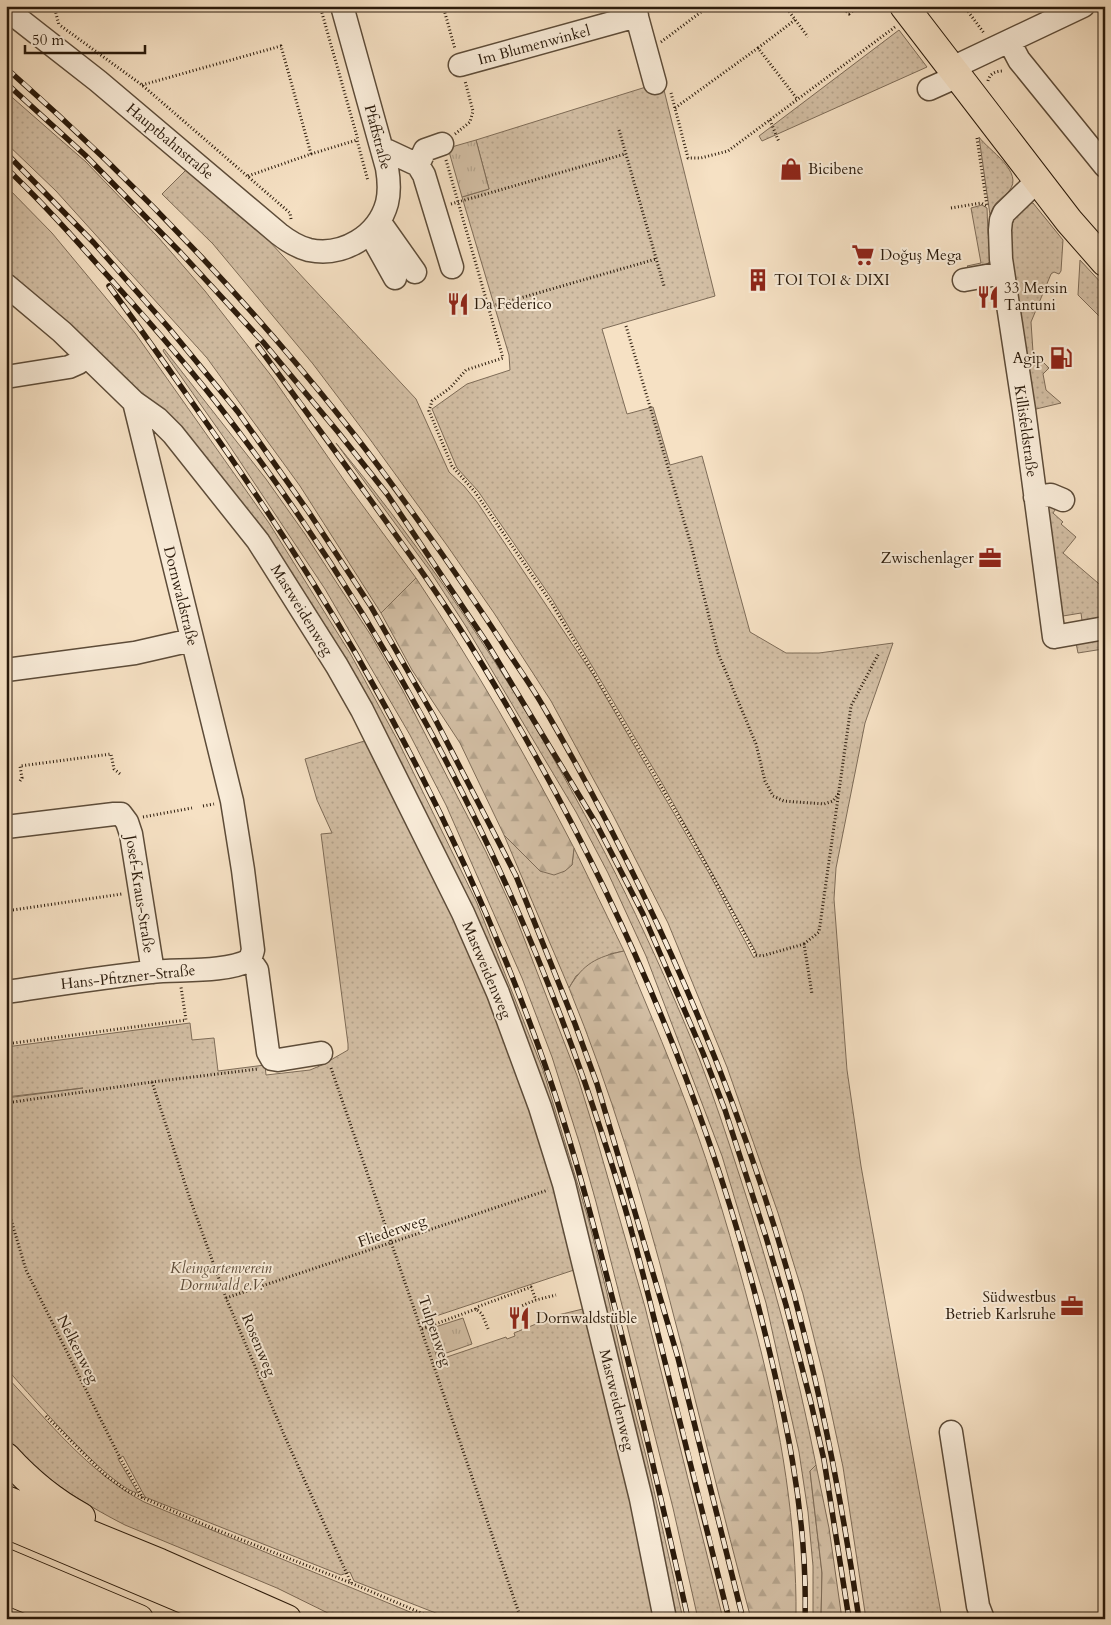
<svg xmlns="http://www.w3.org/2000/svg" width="1111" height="1625" font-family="Cardo,serif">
  <defs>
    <pattern id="grass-dots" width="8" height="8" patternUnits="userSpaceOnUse" patternTransform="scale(1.25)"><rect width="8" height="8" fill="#d3bfa5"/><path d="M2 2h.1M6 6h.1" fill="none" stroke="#b5a48d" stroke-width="1.8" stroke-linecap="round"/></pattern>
    <pattern id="forest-firs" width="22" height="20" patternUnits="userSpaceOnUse" patternTransform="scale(1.25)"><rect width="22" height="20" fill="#d3bfa5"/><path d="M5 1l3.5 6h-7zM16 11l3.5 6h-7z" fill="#b5a48d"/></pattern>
    <pattern id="park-tufts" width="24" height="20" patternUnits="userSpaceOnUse" patternTransform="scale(1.25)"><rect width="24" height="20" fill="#d3bfa5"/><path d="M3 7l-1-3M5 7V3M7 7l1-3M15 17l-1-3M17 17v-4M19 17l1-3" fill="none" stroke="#b5a48d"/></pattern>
  </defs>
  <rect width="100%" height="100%" fill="#f6e1c4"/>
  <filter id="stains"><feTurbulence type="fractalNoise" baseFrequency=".004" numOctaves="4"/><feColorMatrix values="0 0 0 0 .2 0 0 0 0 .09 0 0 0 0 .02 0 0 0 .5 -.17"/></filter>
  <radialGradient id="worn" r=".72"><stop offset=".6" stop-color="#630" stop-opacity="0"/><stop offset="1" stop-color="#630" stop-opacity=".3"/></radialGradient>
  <path fill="url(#grass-dots)" stroke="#7e6c58" d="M899,30L927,67L762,141L759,136Z
    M662,82L715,296L602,329L627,414L653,407L670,465L702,456L750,632L786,653H819L893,643L865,723L836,868L834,899L847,1070L861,1166L942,1619H866L843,1467L824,1378L803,1294L778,1213L727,1067L668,923L614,817L551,701L494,613L446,544L369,438L313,364L213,244L162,194L191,165L269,241L416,399L449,472L464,486L477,502L593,675L710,875L754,958L756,955V952L662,783L552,599L478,491L457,468L432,409L467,384L510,370L509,355L462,197L489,189L476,140Z
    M6,92L86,162L158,237L205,291L273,378L346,483L416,578L381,613L300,486L207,358L56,191L6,143Z
    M979,137C988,150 1025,172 1009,191C1000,201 996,199 990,215Z
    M6,186L52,233L135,333L269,523L350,653L398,741L477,903L543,1070L588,1218L607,1293L623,1365L647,1460L683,1619H673L568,1166L319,616L314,608L298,593L147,401L6,273Z
    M1030,203H1033L1063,240L1061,271L1059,274L1054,272L1051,274L1031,322L1033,352L1049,368L1043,374L1046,390L1061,403L1032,410L1007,238L1012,220Z
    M982,205L987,208L988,233L992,260L984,266L969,268L967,266L981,263L971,208Z
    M1080,260L1105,287V322L1078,295Z
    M164,349L266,479L305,534L372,637L403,691L454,790L486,852L515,915L578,1078L595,1133L645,1307L723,1619H698L673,1508L596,1202L580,1145L552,1057L522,978L446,805L410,735L325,589L227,442L163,351Z
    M336,443C487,627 610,837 699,1058C714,1097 727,1137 740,1177C771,1272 797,1367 816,1465L810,1471L822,1573L821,1619H813V1566L808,1512L799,1452L766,1303L722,1156L646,956L608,873L576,812L465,625L430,571Z
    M1047,503L1057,507L1053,513L1063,522L1061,524L1076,537L1063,553L1105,589V626L1083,628L1081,613L1063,616Z
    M1105,631V659L1103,649L1078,653L1076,643Z
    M371,739L499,1006L580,1268L424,1320L438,1360L506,1337L507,1339L515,1336L514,1333L558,1315L591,1307L659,1619H451L354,1581L350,1572L341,1575L145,1497L123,1456L118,1459L138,1493C112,1490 27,1392 6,1368V1098L83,1088L6,1097V1047L190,1023L192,1040L214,1038L218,1071L265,1065L266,1075L310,1070L322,1065L348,1050V1044L321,834L332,833L317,800L305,759Z
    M504,835L540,871L572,865L574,848L624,951L610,954L576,976L569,988Z
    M6,1376C48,1421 88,1472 144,1502L427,1619H340L277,1588L125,1525C82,1503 39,1476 6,1439Z"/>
  <path fill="url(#forest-firs)" stroke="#7e6c58" d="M416,578C474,665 526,755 574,848L572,865L565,871L554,875L540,871L504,835L460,743L412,670L381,613Z
    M624,951C649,1011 675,1071 697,1133C721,1201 740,1270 758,1339C781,1430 797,1524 796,1619H751C694,1408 652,1191 569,988C583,964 596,957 624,951Z
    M816,1465L829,1528L842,1619H821L822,1573L810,1471Z"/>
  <path fill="url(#park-tufts)" stroke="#7e6c58" d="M476,140L489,189L462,197L448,148Z
    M463,1318L472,1344L438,1356L429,1329Z"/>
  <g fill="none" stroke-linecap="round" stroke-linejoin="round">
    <defs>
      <path id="minor" d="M634,6L655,83
        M6,9L98,81L279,234C288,241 297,247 309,250C343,257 378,236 387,203C390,191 389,180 387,168L342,6
        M1009,41L1019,60L1105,166
        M460,65L637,16
        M952,68L1083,6
        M929,89L958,76
        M383,152L388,151L418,165L424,175L452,267
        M418,165L425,150L442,144
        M1038,180L1004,213L1001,220L1000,230L1001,259L1024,410L1054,637L1105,628
        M379,221L415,272
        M370,233L395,278
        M964,280L1003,273
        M6,285L62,332L134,402L158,419L173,434L258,541L337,666L362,710L463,913L498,993L540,1107L564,1184L641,1499L665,1619
        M6,377L69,367L78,363L86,356
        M134,402L232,801L243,870L253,950L250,960
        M1035,497L1051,495L1063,500
        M6,670L135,653L192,640
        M6,827L114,814H121L127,822L131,834L153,972
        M250,960L257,970L268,1052L272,1059L278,1060L321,1053
        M6,992C54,985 103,977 151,972C179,969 225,973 250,960
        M951,1432L978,1606L983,1619"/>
      <path id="major" d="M904,6L1069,221L1105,262"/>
      <path id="highway" d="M6,1457C28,1481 53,1502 81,1517
        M6,1500L160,1563L287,1619
        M6,1524L231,1619
        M6,1563L139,1619
        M6,1590L76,1619"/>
    </defs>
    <use href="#minor" stroke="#5d4c39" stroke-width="25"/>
    <use href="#major" stroke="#2a1a0b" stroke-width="30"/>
    <use href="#highway" stroke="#2a1a0b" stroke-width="30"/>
    <path stroke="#2a1a0b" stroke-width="3" stroke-dasharray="1 2.5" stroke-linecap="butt" d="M54,6L59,25
      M320,6L358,140
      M443,6L455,49
      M785,6L808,37
      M964,6L984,33
      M844,11L845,10L849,14L859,6
      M61,26L142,85L290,213L291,219
      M661,42L709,6
      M758,48L795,20
      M988,81C990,73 996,71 1004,71
      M142,85L281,46L311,154L248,176
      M671,93L688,158H701L728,151L895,27
      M675,108L758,48L798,100
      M770,120L779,142
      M619,130L664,286
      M455,134L470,122L473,111L465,81
      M977,138L987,206
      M311,154L357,140L368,181
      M446,160L503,358L466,370L450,388L432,401L429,411L452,466L475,492L552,604L655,776L696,846L756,955L762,956L804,944L812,994
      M451,204L625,154
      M951,208L981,203L987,206
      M489,307L656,259
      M626,326L692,548L718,653L756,744L765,781L773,796L784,801L824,804L833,801L840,792
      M20,781L22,778L20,766L111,754L114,769L120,774
      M203,806L214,804
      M143,817L192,808
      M6,911L122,894
      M804,944L819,932L851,706L879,653
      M6,1044L186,1020L181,987
      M331,1068L521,1619
      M152,1082L190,1199L226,1298L285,1437L351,1583
      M6,1103L152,1082L258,1069
      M6,1203L26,1270L120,1458L143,1498
      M226,1298L548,1190
      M519,1307L536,1300L556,1295
      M476,1309L477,1307L531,1287L536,1300
      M422,1329L476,1309L482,1314L489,1331
      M46,1416L105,1475L127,1491L212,1528L351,1583L435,1619"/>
    <use href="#minor" stroke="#f9ecd9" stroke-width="22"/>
    <use href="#major" stroke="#f6e1c4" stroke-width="28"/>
    <use href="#highway" stroke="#f6e1c4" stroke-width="28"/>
    <defs>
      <path id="rail" d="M6,68C129,176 243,295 345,423C379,465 411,510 442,554C465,587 487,619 508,652C520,670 532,687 543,706C631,857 706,1018 761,1185C808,1326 838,1472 859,1619
        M6,83L85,155L181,253L263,342L338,432L387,494L487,643L597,825L643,914L703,1053L725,1110L766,1237L786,1305L811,1403L824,1460L849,1619
        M6,153L94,243L168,327L238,412L308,511L370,605L433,715L516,876L575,1024L597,1084L678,1358L743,1619
        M6,168C38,198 68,231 97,264C138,309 178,354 216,402C375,607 500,838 585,1083C602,1133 619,1183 632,1233C642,1268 650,1303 659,1338C683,1431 706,1525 729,1619
        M109,286C143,332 175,378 208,425C260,499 310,575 356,654C428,780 490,911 539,1048C567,1125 588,1203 608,1281C637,1393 663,1506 688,1619
        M258,346C290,389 322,433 354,477C398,538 443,599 482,664C603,863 700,1079 758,1305C784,1407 808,1513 805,1619"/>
    </defs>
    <use href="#rail" stroke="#2a1a0b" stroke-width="5.5"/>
    <use href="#rail" stroke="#f9ecd9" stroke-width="4" stroke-dasharray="11" stroke-linecap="butt"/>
  </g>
  <defs>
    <symbol id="shop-bare" viewBox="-9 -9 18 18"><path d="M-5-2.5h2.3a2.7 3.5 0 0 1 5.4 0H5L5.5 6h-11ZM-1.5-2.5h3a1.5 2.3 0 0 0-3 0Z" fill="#8f2418" stroke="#f9ecd9" stroke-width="2.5" paint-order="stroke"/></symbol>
    <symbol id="supermarket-bare" viewBox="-9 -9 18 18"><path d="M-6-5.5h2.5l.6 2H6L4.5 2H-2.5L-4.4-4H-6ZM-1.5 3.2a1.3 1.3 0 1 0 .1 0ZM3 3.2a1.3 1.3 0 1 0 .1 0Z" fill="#8f2418" stroke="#f9ecd9" stroke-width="2.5" paint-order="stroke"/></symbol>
    <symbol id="building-bare" viewBox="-9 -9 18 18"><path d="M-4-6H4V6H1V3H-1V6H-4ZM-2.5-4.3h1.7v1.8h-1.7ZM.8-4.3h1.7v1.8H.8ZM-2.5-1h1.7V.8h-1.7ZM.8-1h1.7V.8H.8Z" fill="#8f2418" stroke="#f9ecd9" stroke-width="2.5" paint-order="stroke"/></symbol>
    <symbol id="restaurant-bare" viewBox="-9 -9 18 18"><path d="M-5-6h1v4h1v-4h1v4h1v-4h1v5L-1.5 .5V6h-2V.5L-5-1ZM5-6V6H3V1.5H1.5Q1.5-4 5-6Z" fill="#8f2418" stroke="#f9ecd9" stroke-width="2.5" paint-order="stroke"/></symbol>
    <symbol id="fuel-bare" viewBox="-9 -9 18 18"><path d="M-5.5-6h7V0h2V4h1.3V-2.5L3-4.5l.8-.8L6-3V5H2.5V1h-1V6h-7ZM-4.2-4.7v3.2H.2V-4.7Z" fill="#8f2418" stroke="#f9ecd9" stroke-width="2.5" paint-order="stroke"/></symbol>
    <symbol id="office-bare" viewBox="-9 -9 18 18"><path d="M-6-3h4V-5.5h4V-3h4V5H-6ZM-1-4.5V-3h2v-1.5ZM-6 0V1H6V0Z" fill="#8f2418" stroke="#f9ecd9" stroke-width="2.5" paint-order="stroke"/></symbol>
  </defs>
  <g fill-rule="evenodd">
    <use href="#shop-bare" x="775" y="153" width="32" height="32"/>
    <use href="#supermarket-bare" x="847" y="239" width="32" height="32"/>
    <use href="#building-bare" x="742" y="264" width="32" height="32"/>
    <use href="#restaurant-bare" x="972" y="281" width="32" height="32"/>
    <use href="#restaurant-bare" x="442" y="288" width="32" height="32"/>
    <use href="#fuel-bare" x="1045" y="342" width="32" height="32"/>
    <use href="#office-bare" x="974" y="542" width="32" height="32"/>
    <use href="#office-bare" x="1056" y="1290" width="32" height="32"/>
    <use href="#restaurant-bare" x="503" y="1302" width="32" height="32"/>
  </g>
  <g text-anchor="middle" stroke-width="4" stroke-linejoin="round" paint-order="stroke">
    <g font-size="15" fill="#2a1a0b" stroke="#f9ecd9">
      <text transform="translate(534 45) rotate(-15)" y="5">Im Blumenwinkel</text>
      <text transform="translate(378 137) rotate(75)" y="5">Pfaffstraße</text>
      <text transform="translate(170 141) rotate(40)" y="5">Hauptbahnstraße</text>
      <text transform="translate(1026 431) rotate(82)" y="5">Killisfeldstraße</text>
      <text transform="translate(181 596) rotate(76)" y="5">Dornwaldstraße</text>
      <text transform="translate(302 610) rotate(58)" y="5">Mastweidenweg</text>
      <text transform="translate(140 894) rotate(81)" y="5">Josef-Kraus-Straße</text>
      <text transform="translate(487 970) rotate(67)" y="5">Mastweidenweg</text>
      <text transform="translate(128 977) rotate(-6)" y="5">Hans-Pfitzner-Straße</text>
      <text transform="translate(392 1231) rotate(-19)" y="5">Fliederweg</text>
      <text transform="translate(435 1331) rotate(71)" y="5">Tulpenweg</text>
      <text transform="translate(259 1345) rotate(67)" y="5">Rosenweg</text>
      <text transform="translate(78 1349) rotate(63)" y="5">Nelkenweg</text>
      <text transform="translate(617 1400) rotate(76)" y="5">Mastweidenweg</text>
    </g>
    <g font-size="15" fill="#2a1a0b" stroke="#f9ecd9" text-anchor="start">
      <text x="808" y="174">Bicibene</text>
      <text x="880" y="260">Doğuş Mega</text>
      <text x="774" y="285">TOI TOI &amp; DIXI</text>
      <text x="1004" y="293">33 Mersin<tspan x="1004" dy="17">Tantuni</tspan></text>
      <text x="474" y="309">Da Federico</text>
      <text x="1044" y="363" text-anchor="end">Agip</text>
      <text x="974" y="563" text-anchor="end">Zwischenlager</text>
      <text x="1056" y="1302" text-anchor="end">Südwestbus<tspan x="1056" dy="17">Betrieb Karlsruhe</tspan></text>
      <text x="536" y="1323">Dornwaldstüble</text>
    </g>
    <g font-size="15" font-style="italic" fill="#5d4c39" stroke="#f9ecd9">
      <text x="221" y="1273">Kleingartenverein<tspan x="221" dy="17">Dornwald e.V.</tspan></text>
    </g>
  </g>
  <rect width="1111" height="1625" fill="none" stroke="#f6e1c4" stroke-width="25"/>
  <rect x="8" y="8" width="1096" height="1610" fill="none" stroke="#2a1a0b" stroke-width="2.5"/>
  <rect x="12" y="12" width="1086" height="1600" fill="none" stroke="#2a1a0b"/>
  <path d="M25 45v8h120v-8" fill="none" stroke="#2a1a0b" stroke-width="2.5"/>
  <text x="32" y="45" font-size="15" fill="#2a1a0b" stroke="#f9ecd9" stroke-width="4" paint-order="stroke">50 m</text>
  <rect width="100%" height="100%" filter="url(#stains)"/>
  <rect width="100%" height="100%" fill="url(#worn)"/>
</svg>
